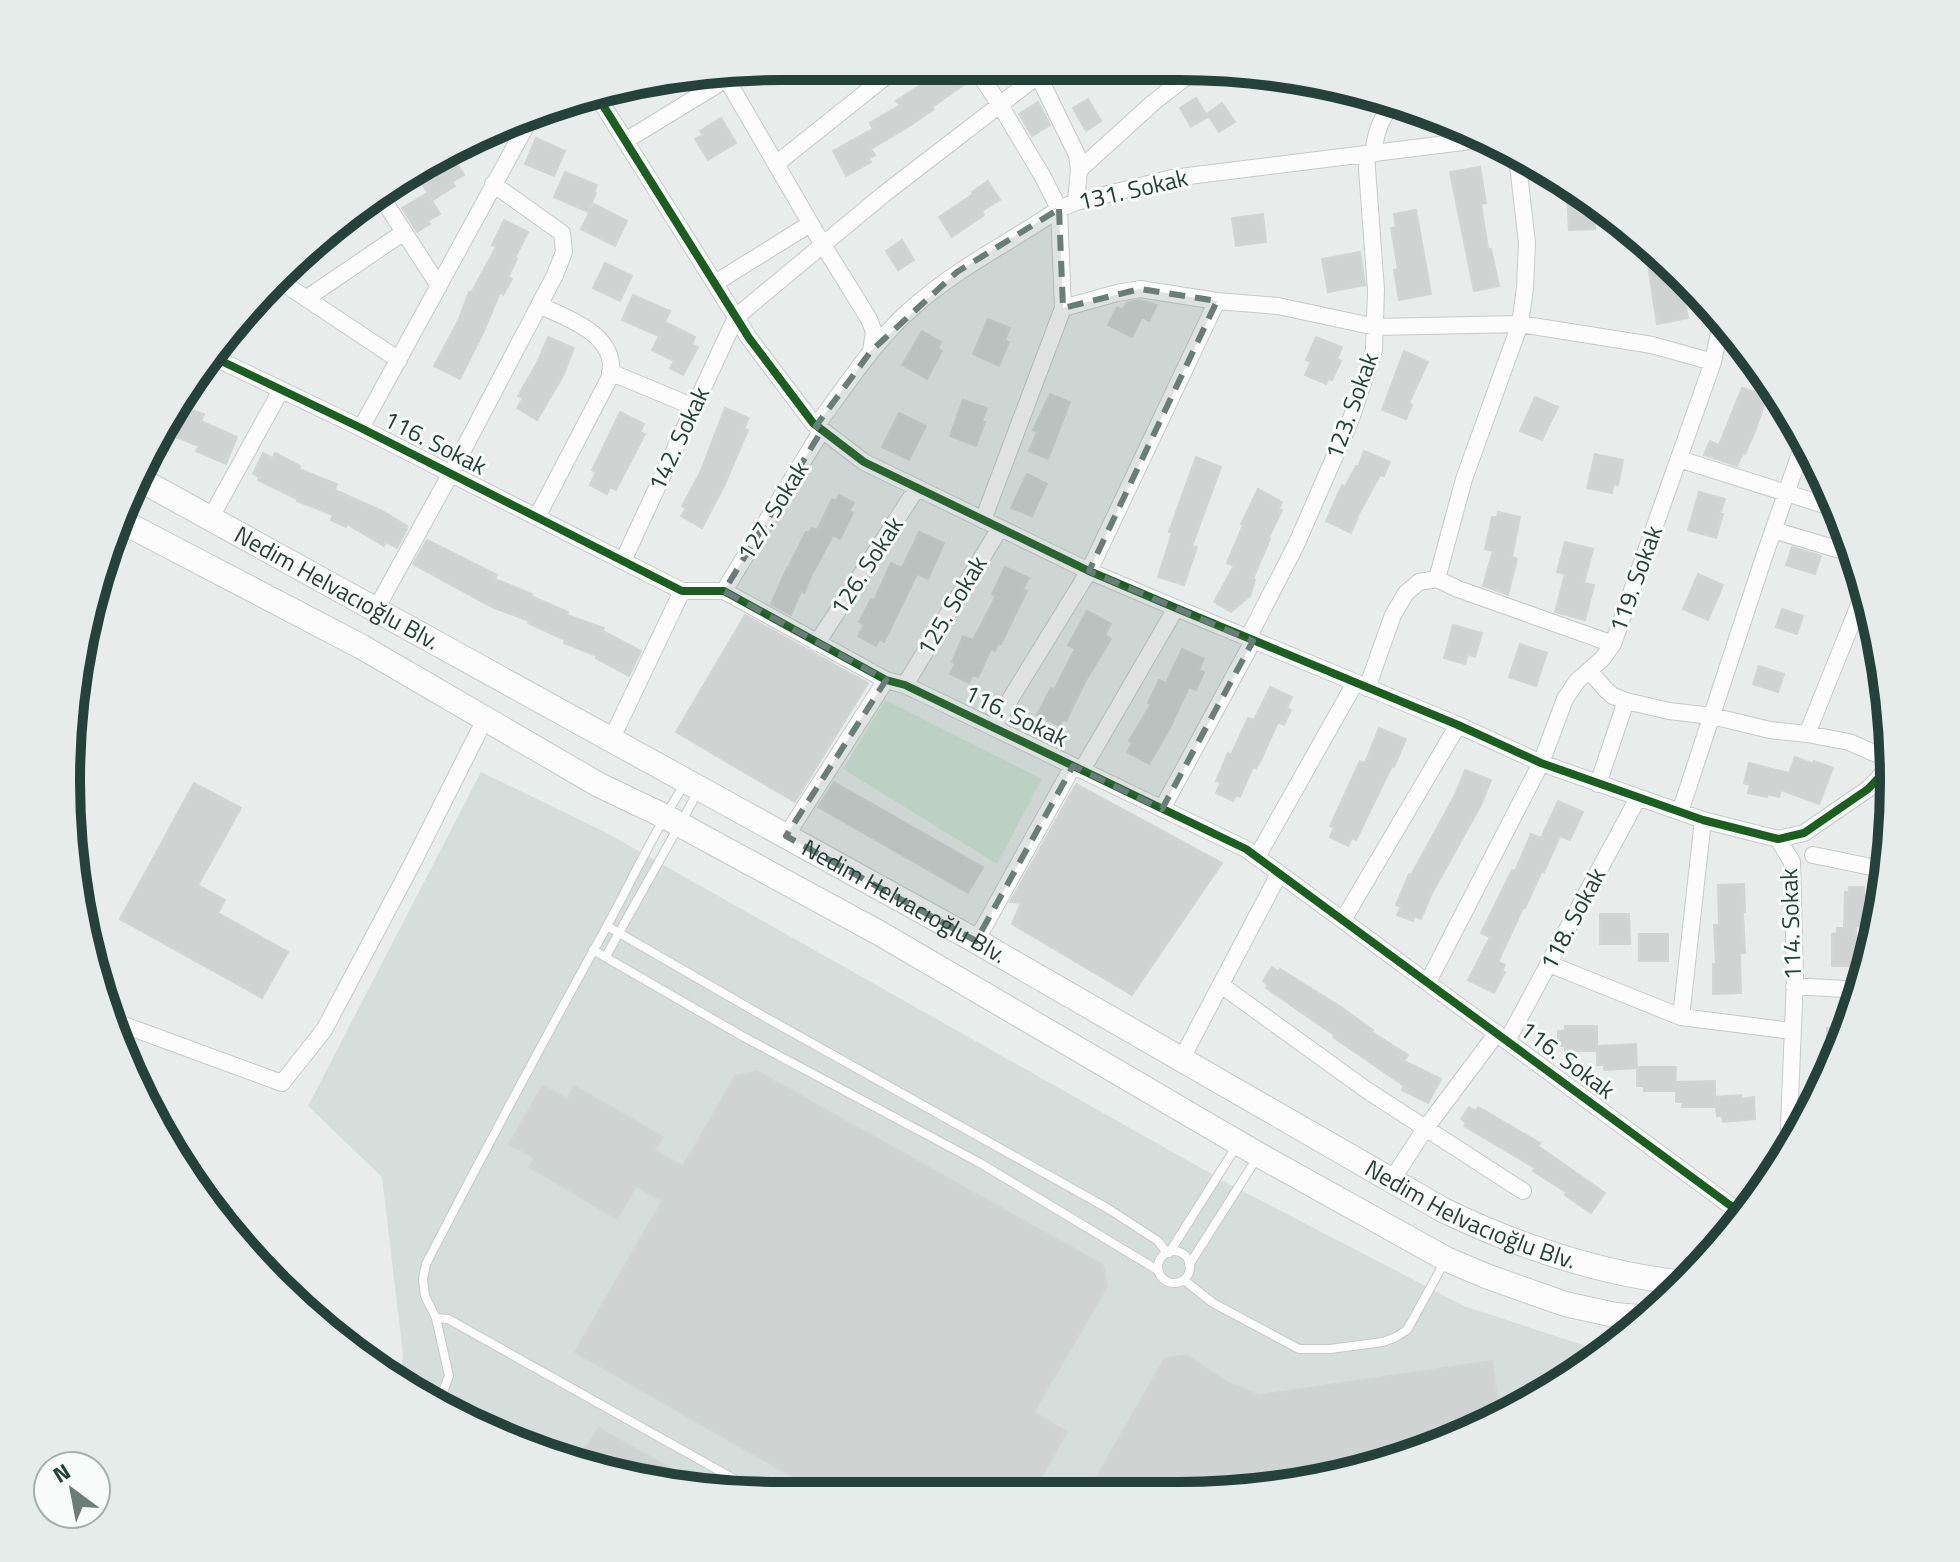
<svg xmlns="http://www.w3.org/2000/svg" width="1960" height="1562" font-family="'Titillium Web',sans-serif">
  <rect width="100%" height="100%" fill="#e8edeb"/>
  <path fill="#d6dedb" d="M481,772L605,832L1231,1185L1464,1306L1583,1345L1611,1347L1536,1400L1365,1472L1226,1494L781,1496L642,1482L507,1441L400,1379L403,1355L382,1177L308,1106Z"/>
  <path fill="#d1e6d8" d="M885,700L1042,779L997,864L843,769Z"/>
  <path fill="#cfd4d2" stroke="#d1d6d4" stroke-width="2" d="M940,67H964L968,77L962,81L965,84L932,107L934,109L908,127L871,149L875,155L869,158L871,162L846,176L833,151L873,129L870,123L900,105L896,101L931,78L929,74Z
    M1196,98L1208,117L1191,127L1180,108Z
    M1088,99L1101,121L1086,131L1073,108Z
    M1038,102L1050,125L1032,136L1019,114Z
    M1222,103L1235,122L1219,132L1207,114Z
    M721,118L736,143L708,160L695,139L703,135L700,131Z
    M536,138L565,151L554,176L525,164Z
    M452,155L464,175L452,182L455,186L433,200L420,181L428,176L425,172Z
    M1480,167L1486,203L1481,204L1488,249H1491L1499,286L1474,291L1450,172Z
    M565,172L597,185L594,192L596,193L588,212L554,197Z
    M988,181L1000,200L982,211L984,215L952,237L939,217L973,194L972,192Z
    M427,193L440,214L428,221L430,224L417,232L402,208Z
    M1567,193H1580L1594,203L1595,229L1569,230Z
    M594,204L627,221L615,246L581,229Z
    M1416,210L1431,294L1399,300L1394,270L1398,269L1391,228L1396,227L1394,214Z
    M1263,214L1266,242L1236,246L1232,218Z
    M504,220L528,232L515,258L517,259L508,277L512,279L503,295L500,292L484,331L460,379L434,366L458,321L469,292L471,293L496,247L492,245Z
    M1644,239L1650,243L1681,280L1688,318L1657,324Z
    M902,240L914,260L898,270L886,251Z
    M1360,252L1365,285L1328,292L1322,259Z
    M605,263L632,276L620,301L593,288Z
    M633,295L670,311L665,322L695,337L692,345L698,347L683,375L670,368L674,361L652,350L659,336L622,320Z
    M1140,300L1157,305L1149,321L1142,317L1132,337L1108,325L1117,307L1123,310L1127,302Z
    M988,319L1010,328L1005,340L1009,342L999,366L973,354Z
    M922,331L941,342L938,348L942,351L927,379L902,365Z
    M548,337L574,348L563,376L537,420L517,408L523,398L518,396L538,361Z
    M1316,337L1342,347L1337,359L1341,361L1332,380L1328,379L1326,384L1305,375L1311,362L1306,360Z
    M1404,351L1428,362L1409,403L1412,405L1406,419L1382,410Z
    M1742,388L1767,396L1756,429L1745,454L1743,453L1737,466L1704,455L1710,441L1719,445Z
    M1050,394L1070,402L1048,459L1029,451L1037,432L1033,430Z
    M1535,397L1558,407L1542,440L1520,431Z
    M963,400L987,408L982,421L985,422L976,446L950,436Z
    M181,406L204,414L201,421L237,437L226,464L196,451L199,446L163,432L170,412L174,408L180,410Z
    M725,408L749,418L744,428L748,430L725,484L702,528L681,516L686,509L682,506L700,473Z
    M620,412L644,424L640,432L645,434L616,490L610,487L607,494L590,485L596,472L592,470Z
    M899,413L926,426L909,460L882,447Z
    M1364,451L1390,462L1384,476L1380,475L1356,519H1357L1351,533L1326,521L1342,485L1345,487L1356,466L1358,467Z
    M263,453L273,458L275,453L300,466L299,469L337,484L335,490L382,511L407,526L406,528L407,529L397,548L386,542L384,546L347,524L346,527L331,520L333,515L297,501V499L258,480L259,477L253,474Z
    M1595,454L1623,460L1618,485L1614,484L1612,493L1587,488Z
    M1196,457L1221,467L1192,546L1197,547L1184,585L1158,577L1172,533L1169,532Z
    M1027,474L1047,484L1032,516L1011,508Z
    M1258,489L1282,502L1279,509L1282,510L1268,539H1270L1253,579L1255,580L1250,596L1231,612L1214,602L1234,566L1227,563L1243,525L1241,524Z
    M1699,492L1725,499L1720,514H1723L1716,538L1688,530Z
    M839,495L854,503L849,511L853,513L840,539L833,535L814,571H813L804,593L801,591L791,615L771,604L787,568H788L806,532L809,533L812,528L817,530L832,499L836,501Z
    M1498,512L1520,517L1512,557L1517,559L1508,595L1483,586L1493,551L1485,549L1492,517H1497Z
    M919,532L944,543L928,579L917,574L884,642L880,639L876,646L858,636L864,625L859,622L871,599L874,600L891,563L902,568Z
    M427,540L497,575L495,579L532,594L531,596L568,612L567,615L604,628L603,631L641,651L629,676L596,658L597,656L564,643L565,640L528,623L529,621L492,607L413,564Z
    M1565,542L1593,549L1584,583L1594,585L1585,620L1555,612L1565,574L1557,572Z
    M1792,547L1821,556L1815,574L1786,565Z
    M1005,567L1029,578L1023,589L1027,591L1001,644L998,643L995,651L991,649L978,677L973,675L969,683L950,674L955,664L952,662L963,636L973,640L996,596L992,594Z
    M1698,574L1723,585L1708,620L1683,609Z
    M1782,609L1803,616L1797,634L1776,627Z
    M1087,611L1111,624L1105,635L1111,639L1085,682L1066,721L1063,719L1060,726L1037,715L1051,688L1054,690L1075,649L1068,645Z
    M745,615L868,683L795,802L676,732Z
    M1453,625L1482,633L1475,657L1468,654L1465,664L1444,658Z
    M1520,644L1547,653L1536,686L1509,677Z
    M1182,649L1204,659L1199,670L1204,672L1196,690L1189,687L1171,726L1149,764L1127,752L1132,743L1129,741L1151,704L1148,703L1159,680L1166,683Z
    M1759,666L1784,674L1778,692L1753,684Z
    M1270,687L1292,697L1287,708L1291,710L1284,725L1278,722L1261,760L1256,768L1253,767L1240,797L1236,795L1233,801L1216,793L1221,782L1216,781L1228,753L1231,755L1248,718L1254,720Z
    M1379,728L1406,739L1394,767L1392,766L1356,840L1352,838L1348,846L1330,837L1334,828L1330,826L1360,761L1365,763Z
    M1795,757L1813,764L1814,761L1833,768L1819,804L1781,790L1779,797L1768,794L1767,797L1748,793L1750,785L1744,783L1749,763L1789,773Z
    M1465,770L1491,780L1481,805L1431,895L1421,919L1415,916L1413,921L1397,915L1401,907L1396,905L1409,874L1411,875L1455,795Z
    M834,782L983,867L968,893L818,807Z
    M194,783L241,808L198,885L225,900L218,913L288,952L262,998L120,919Z
    M1076,784L1222,863L1132,995L1012,924L1021,903L1010,902Z
    M1558,801L1583,812L1570,840L1560,836L1544,872L1542,871L1525,908H1523L1498,962L1505,965L1502,971L1505,972L1494,993L1468,980L1490,937L1481,933L1512,870L1515,871L1531,834L1541,838Z
    M1744,884L1745,912H1743L1745,953H1740L1741,993L1713,994V964H1716L1714,925H1719L1718,885Z
    M1849,887H1864V894H1869L1868,926H1844L1845,892H1849Z
    M1600,914H1629L1630,944H1600Z
    M1837,928H1856V966H1832V934L1837,933Z
    M1639,934H1668V961H1639Z
    M1272,967L1278,971L1280,969L1341,1007L1373,1030L1372,1032L1408,1055L1404,1061L1441,1079L1428,1103L1402,1090L1404,1086L1333,1037L1334,1035L1266,988L1268,985L1263,981Z
    M1565,1026H1597V1046L1636,1044L1637,1068L1604,1070V1065H1597V1051H1565V1046H1558V1031L1565,1030Z
    M1827,1028L1846,1029L1829,1075L1827,1074Z
    M1637,1067H1676L1675,1091H1644V1086H1637Z
    M757,1071L1103,1265L1107,1287L1034,1412L1067,1432L1031,1495L826,1496L575,1352L662,1201L636,1186L617,1219L529,1167L534,1158L509,1144L543,1085L567,1099L574,1086L663,1137L655,1150L683,1166L735,1076Z
    M1715,1081V1107H1682L1683,1102H1676V1082Z
    M1741,1095V1099L1754,1097L1755,1119L1723,1122L1722,1116H1717L1715,1097Z
    M1469,1107L1476,1111L1478,1107L1540,1143L1538,1146L1605,1193L1591,1213L1565,1195L1566,1192L1533,1171L1535,1168L1464,1126L1466,1123L1461,1119Z
    M1186,1355L1227,1382L1259,1395L1492,1361L1500,1415L1364,1472L1226,1494L1086,1495L1165,1358Z
    M599,1428L708,1489L642,1482L632,1479L583,1452Z"/>
  <g fill="none" stroke-linecap="round" stroke-linejoin="round">
    <defs>
      <path id="lane" d="M607,926L756,1012L1107,1208L1158,1241L1167,1253
        M593,950L742,1036L980,1163L1159,1271
        M606,956L699,790
        M1158 1267a16 16 0 1 1 32 0a16 16 0 1 1-32 0Z
        M1169,1253L1236,1147
        M1189,1265L1257,1158
        M1184,1280L1213,1303L1299,1349H1330L1383,1342L1396,1337L1407,1330L1444,1263
        M436,1318L448,1319L761,1494
        M439,1402L449,1376L436,1318L425,1296L423,1279L426,1264C485,1150 545,1038 607,926C633,878 656,828 686,782"/>
      <path id="street" d="M975,67L1000,105L1043,177L1059,209L1063,308L983,520
        M1034,67L1077,155L1079,170L1076,202
        M726,78L823,245L869,319L874,332L871,351
        M594,91L749,338L813,423L864,462L1089,571L1176,608L1458,725L1541,763L1703,820L1778,839L1804,833L1868,789L1890,766
        M625,141L715,86L732,73
        M1373,154C1376,131 1380,119 1395,101
        M776,164L899,66
        M1079,170L1154,102L1199,67
        M380,195L439,286
        M274,277L399,360
        M715,283L810,224
        M307,298L404,232
        M1063,308L1117,293L1140,289L1217,301L1278,306L1376,327L1520,324L1652,345L1713,362
        M213,357L361,428L682,591H724L886,680L905,685L1246,849L1746,1217
        M610,372L694,407
        M816,426C846,386 873,343 910,310C955,269 1009,243 1059,209L1076,202L1172,178L1487,139
        M361,428L531,117
        M1679,459L1837,509
        M537,517L610,377C610,373 611,368 611,364C608,331 564,317 539,305
        M210,519L281,390
        M1773,530L1857,555
        M623,561L736,317L884,194L1049,67
        M1437,579L1464,479L1520,324L1525,288L1527,243L1518,165L1521,155
        M724,591L822,430
        M376,609L451,473L555,275L564,252L562,233L493,184
        M1248,638L1296,545L1351,419L1374,350L1376,290L1366,155
        M817,643L917,488
        M1590,671L1605,689L1613,696L1626,701L1669,711L1712,716L1770,730L1807,734L1849,742L1890,760
        M905,685L1000,528
        M1367,688L1393,615L1406,593L1419,582L1437,579L1458,589L1613,644
        M993,727L1089,571L1217,301
        M1807,734L1865,590
        M611,740L682,591
        M1082,770L1176,608
        M1598,784L1626,701
        M1162,809L1253,641
        M1680,812L1764,557L1805,439
        M786,836L886,680
        M1778,839L1792,862L1795,978L1788,1149
        M1813,855L1886,870
        M1257,857L1355,683
        M1343,920L1458,725
        M976,941L1073,766
        M1549,964L1681,1017L1792,1031
        M1428,982L1541,763L1565,699L1577,681L1602,659L1613,644L1713,362L1720,328
        M1221,985L1368,1091L1523,1191
        M1794,986L1861,990
        M1681,1017L1703,820
        M113,1021L282,1083L324,1030L411,866L485,719
        M1507,1041L1638,798
        M1181,1060L1279,874
        M1391,1181L1425,1129L1497,1033"/>
      <g id="secondary">
        <path id="s1" d="M139,479L976,941L1443,1210C1520,1247 1599,1274 1684,1283"/>
        <path d="M121,521L362,647L599,785L664,816L881,934L1259,1155L1446,1259L1486,1276L1565,1304L1615,1315L1650,1318"/>
      </g>
    </defs>
    <use href="#lane" stroke="#c5cac8" stroke-width="10"/>
    <use href="#street" stroke="#c5cac8" stroke-width="18"/>
    <use href="#secondary" stroke="#c3cbc8" stroke-width="26"/>
    <use href="#lane" stroke="#fcfcfc" stroke-width="8"/>
    <use href="#street" stroke="#fcfcfc" stroke-width="16"/>
    <use href="#secondary" stroke="#fcfcfc" stroke-width="24"/>
    <defs>
      <path id="cycleway" d="M594,91L749,338L813,423L864,462L1089,571L1176,608L1458,725L1541,763L1703,820L1778,839L1804,833L1868,789L1890,766
        M213,357L361,428L682,591H724L886,680L905,685L1246,849L1746,1217"/>
    </defs>
    <use href="#cycleway" stroke="#f7fbf9" stroke-width="13"/>
    <use href="#cycleway" stroke="#1b5e20" stroke-width="8"/>
  </g>
  <path fill="#697e78" fill-opacity="0.2" stroke="#697e78" stroke-width="6" stroke-dasharray="16 10" stroke-linejoin="round" d="M1059,209L1063,308L1140,289L1217,301L1089,571L1253,641L1162,809L1073,766L976,941L786,836L886,680L724,591L822,430L816,426L871,351L957,272Z"/>
  <g text-anchor="middle" stroke-width="6" stroke-linejoin="round" paint-order="stroke">
    <g font-size="24" fill="#24423a" stroke="#f7fbf9">
      <text transform="translate(1133 190) rotate(-13)" y="8">131. Sokak</text>
      <text transform="translate(1352 406) rotate(-70)" y="8">123. Sokak</text>
      <text transform="translate(679 439) rotate(-65)" y="8">142. Sokak</text>
      <text transform="translate(435 443) rotate(27)" y="8">116. Sokak</text>
      <text transform="translate(773 511) rotate(-58)" y="8">127. Sokak</text>
      <text transform="translate(867 566) rotate(-57)" y="8">126. Sokak</text>
      <text transform="translate(1636 579) rotate(-70)" y="8">119. Sokak</text>
      <text dy="8" stroke="none"><textPath href="#s1" startOffset="226">Nedim Helvacıoğlu Blv.</textPath></text>
      <text transform="translate(952 606) rotate(-59)" y="8">125. Sokak</text>
      <text transform="translate(1016 716) rotate(26)" y="8">116. Sokak</text>
      <text dy="8" stroke="none"><textPath href="#s1" startOffset="874">Nedim Helvacıoğlu Blv.</textPath></text>
      <text transform="translate(1573 919) rotate(-62)" y="8">118. Sokak</text>
      <text transform="translate(1791 924) rotate(-92)" y="8">114. Sokak</text>
      <text transform="translate(1567 1060) rotate(37)" y="8">116. Sokak</text>
      <text dy="8" stroke="none"><textPath href="#s1" startOffset="1522">Nedim Helvacıoğlu Blv.</textPath></text>
    </g>
  </g>
  <path d="M0 0H1960V1562H0ZM781 80H1179A701 701 0 0 1 1880 781V781A701 701 0 0 1 1179 1482H781A701 701 0 0 1 80 781V781A701 701 0 0 1 781 80Z" fill="#e6ecea" fill-rule="evenodd"/>
  <path fill="none" stroke="#24423a" stroke-width="10" d="M781 80H1179A701 701 0 0 1 1880 781V781A701 701 0 0 1 1179 1482H781A701 701 0 0 1 80 781V781A701 701 0 0 1 781 80Z"/>
  <g transform="translate(72 1490) rotate(328)"><circle r="38" fill="#f7fbf9" stroke="#a3b1ad" stroke-width="2"/>
  <path d="M0-6L14 30L0 20L-14 30Z" fill="#697e78"/>
  <text y="-12" font-size="22" font-weight="bold" text-anchor="middle" fill="#24423a">N</text>
  </g>
</svg>
